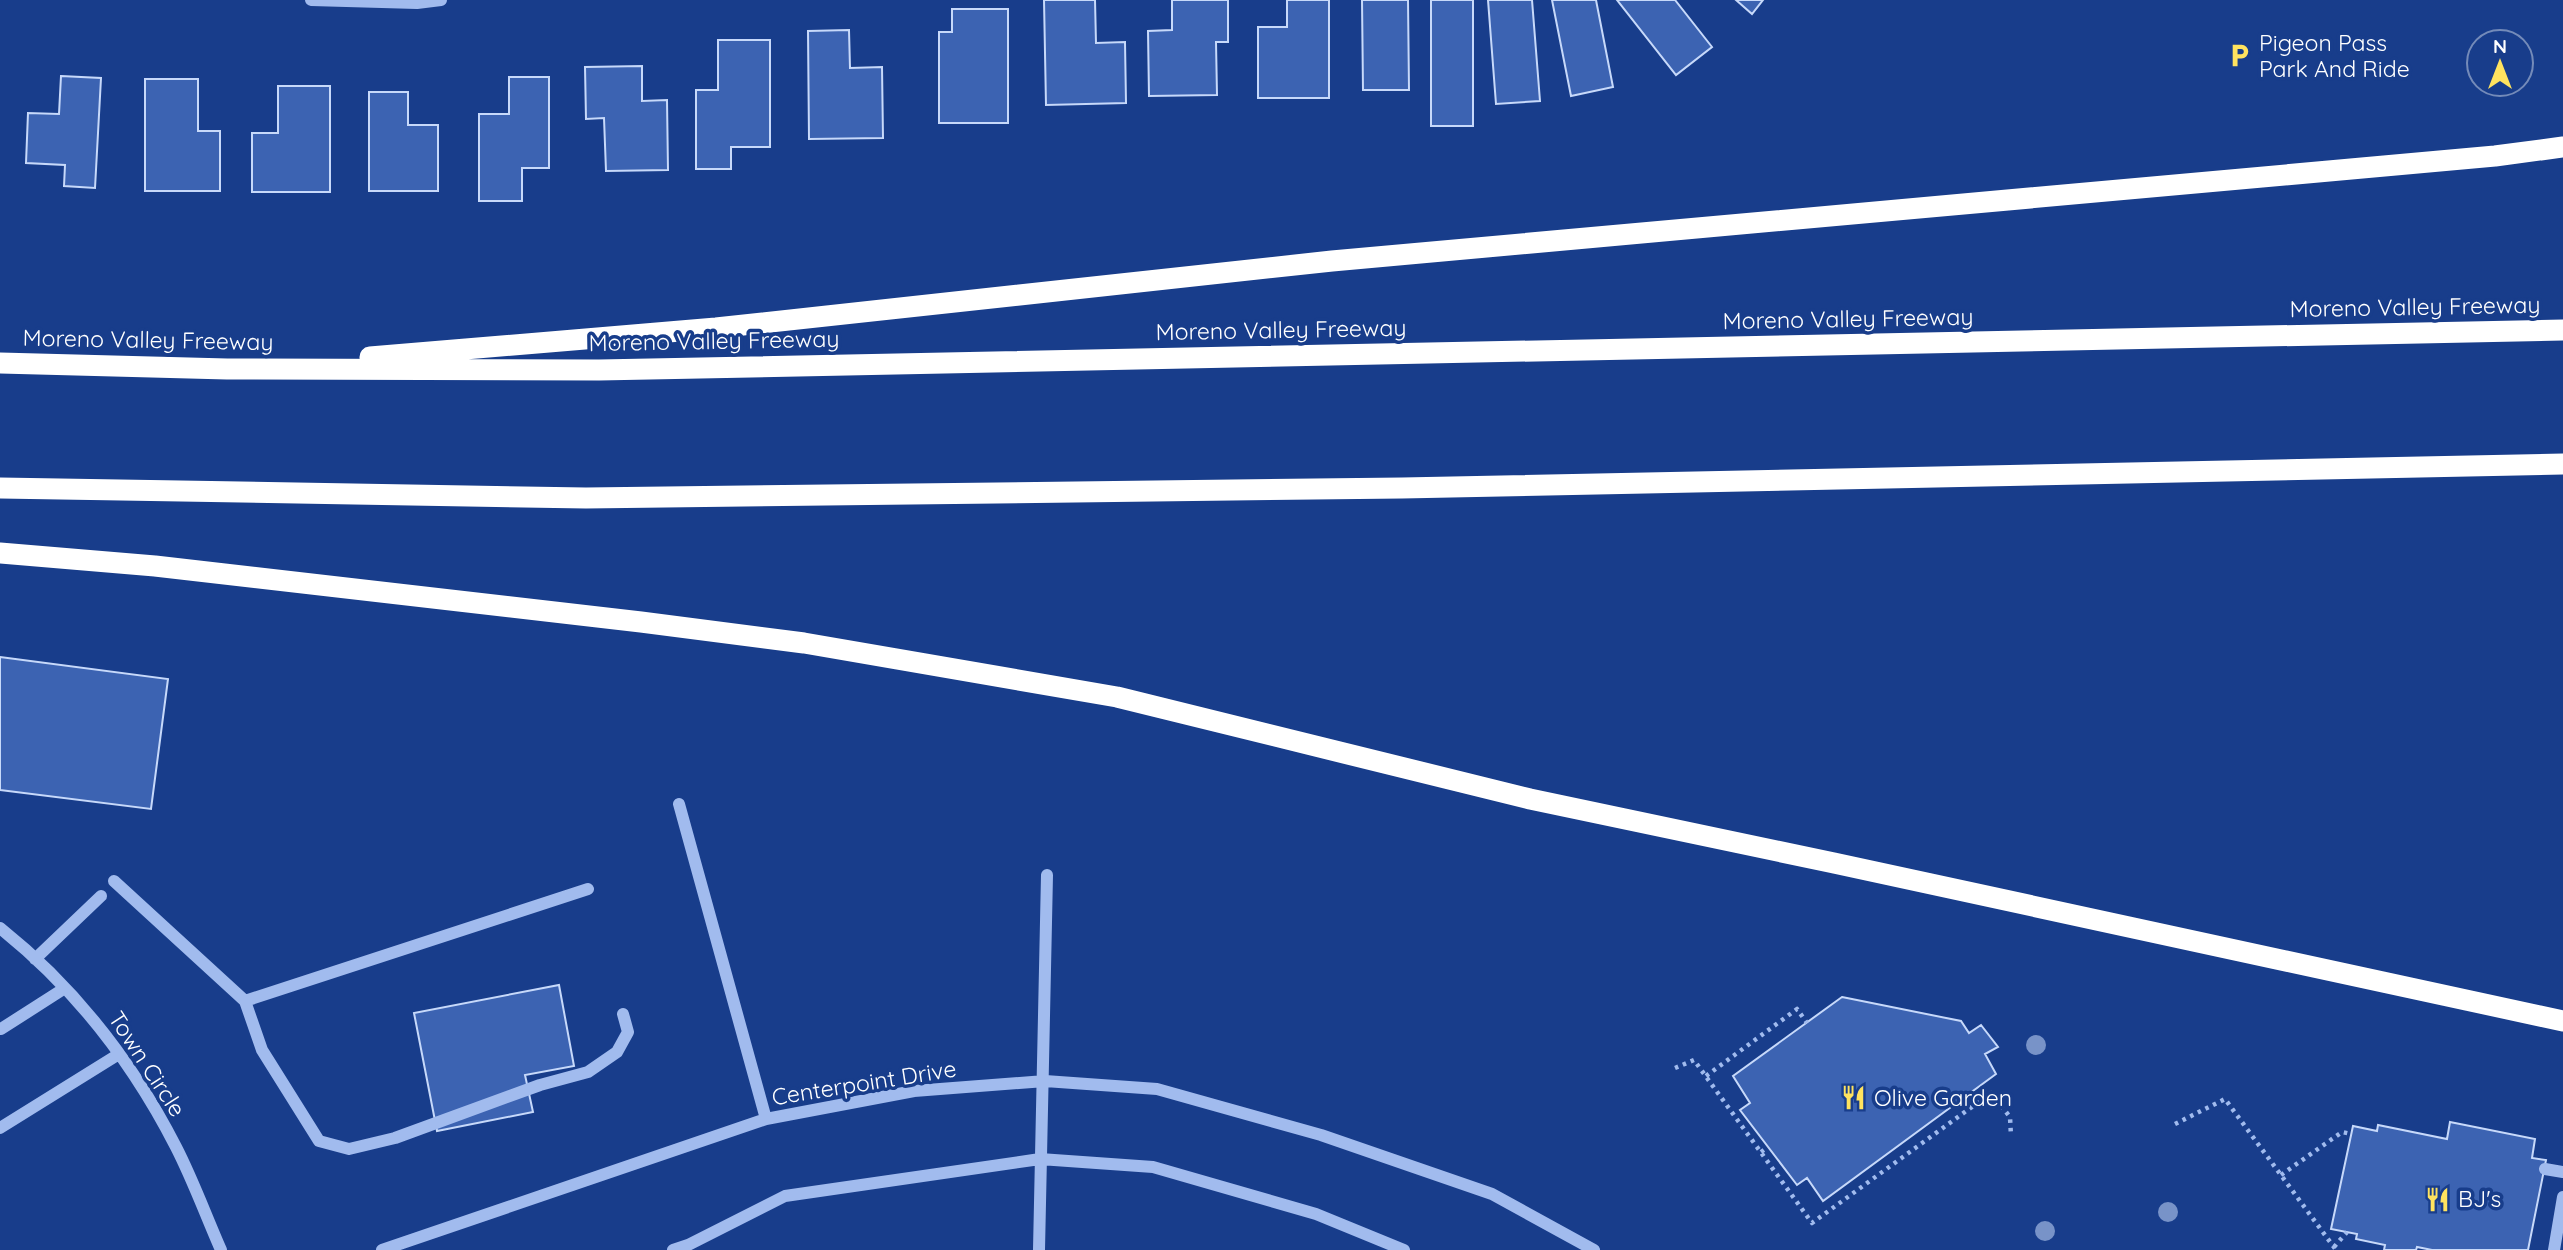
<svg xmlns="http://www.w3.org/2000/svg" width="2563" height="1250" font-family="Quicksand,sans-serif">
  <rect width="100%" height="100%" fill="#183d8b"/>
  <path fill="#3c63b2" stroke="#c7d9fa" stroke-width="2" d="M1044,0H1095L1096,43L1125,42L1126,103L1046,105Z
    M1172,0H1228V42H1216L1217,95L1149,96L1148,31L1172,30Z
    M1287,0H1329V98H1258V27H1287Z
    M1362,0H1408L1409,90H1363Z
    M1431,0H1473V126H1431Z
    M1488,0H1532L1540,101L1496,104Z
    M1552,0H1596L1613,87L1571,96Z
    M1617,0H1675L1712,47L1676,75Z
    M1736,0H1763L1752,14Z
    M952,9H1008V123H939V32H952Z
    M849,30L850,68L882,67L883,138L809,139L808,31Z
    M718,40H770V147H731V169H696V90H718Z
    M642,66V101L667,100L668,170L606,171L604,118L586,119L585,67Z
    M61,76L101,78L95,188L64,186L65,165L26,163L28,113L59,114Z
    M509,77H549V168H522V201H479V114H509Z
    M145,79H198V131H220V191H145Z
    M278,86H330V192H252V133H278Z
    M369,92H408V125H438V191H369Z
    M0,657L168,679L151,809L0,790Z
    M559,985L574,1066L525,1075L533,1112L437,1131L414,1013Z
    M1842,997L1961,1021L1969,1033L1981,1025L1998,1047L1985,1054L1996,1074L1823,1201L1807,1178L1797,1185L1740,1110L1750,1103L1733,1076Z
    M2450,1122L2535,1139L2532,1158L2546,1160L2528,1250H2432L2417,1247L2416,1250H2384L2385,1245L2356,1239L2357,1234L2331,1229L2353,1126L2377,1131L2378,1125L2447,1139Z"/>
  <g fill="none" stroke-linecap="round" stroke-linejoin="round">
    <path stroke="#a1bbee" stroke-width="4.5" stroke-dasharray="3.5 5" stroke-linecap="butt" d="M1675,1068L1694,1060L1812,1223L1991,1093L2010,1117L2011,1136
      M1706,1076L1797,1009L1807,1023
      M2175,1124L2225,1099L2336,1250
      M1761,1152L1768,1147
      M2281,1175L2342,1132L2351,1134
      M2334,1247L2347,1232"/>
    <path stroke="#a1bbee" stroke-width="12" d="M311,0L417,3L441,0
      M679,804L766,1119
      M114,881L245,1001L588,889
      M0,928C74,987 133,1063 176,1147C193,1180 206,1216 221,1250
      M35,959L101,896
      M245,1001L262,1050L319,1141L349,1149L395,1138L540,1085L588,1072L617,1052L628,1032L623,1014
      M1,1029L65,988
      M0,1128L119,1054
      M2545,1169L2563,1172
      M382,1250L766,1119L914,1091L1045,1081L1157,1089L1321,1135L1492,1194L1594,1250
      M673,1250L688,1245L785,1196L1040,1159L1153,1167L1316,1214L1404,1250
      M1039,1250L1047,875
      M2554,1250L2563,1197"/>
    <path stroke="#fff" stroke-width="21" d="M370,357L716,328L1332,261L2495,156L2563,147
      M0,363L227,369L599,370L2563,330
      M0,488L586,498L1402,488L2563,464
      M0,553L155,566L641,622L804,643L1117,697L1530,799L1834,863L2563,1021"/>
  </g>
  <g fill="#7893c8">
    <circle cx="2036" cy="1045" r="10"/>
    <circle cx="2168" cy="1212" r="10"/>
    <circle cx="2045" cy="1231" r="10"/>
  </g>
  <defs>
    <symbol id="parking-bare" viewBox="-9 -9 18 18"><path d="M-3.5-5.5H1a3.5 3.5 0 0 1 0 7H-1V5.5H-3.5ZM-1-3.4V-.6H.8a1.4 1.4 0 0 0 0-2.8Z" fill="#ffe35f" stroke="#183d8b" stroke-width="2.5" paint-order="stroke"/></symbol>
    <symbol id="restaurant-bare" viewBox="-9 -9 18 18"><path d="M-5-6h1v4h1v-4h1v4h1v-4h1v5L-1.5 .5V6h-2V.5L-5-1ZM5-6V6H3V1.5H1.5Q1.5-4 5-6Z" fill="#ffe35f" stroke="#183d8b" stroke-width="2.5" paint-order="stroke"/></symbol>
  </defs>
  <g fill-rule="evenodd">
    <use href="#parking-bare" x="2222" y="38" width="35" height="35"/>
    <use href="#restaurant-bare" x="1836" y="1080" width="35" height="35"/>
    <use href="#restaurant-bare" x="2420" y="1182" width="35" height="35"/>
  </g>
  <g text-anchor="middle" stroke-width="7" stroke-linejoin="round" paint-order="stroke">
    <g font-size="23" fill="#fff" stroke="#183d8b" text-anchor="start">
      <text x="2259" y="51">Pigeon Pass<tspan x="2259" dy="26">Park And Ride</tspan></text>
      <text x="1874" y="1106">Olive Garden</text>
      <text x="2458" y="1207">BJ's</text>
    </g>
    <g font-size="23" fill="#fff" stroke="#183d8b">
      <text transform="translate(2415 307) rotate(-1)" y="8">Moreno Valley Freeway</text>
      <text transform="translate(1848 319) rotate(-1)" y="8">Moreno Valley Freeway</text>
      <text transform="translate(1281 330) rotate(-1)" y="8">Moreno Valley Freeway</text>
      <text transform="translate(148 340) rotate(1)" y="8">Moreno Valley Freeway</text>
      <text transform="translate(714 341) rotate(-1)" y="8">Moreno Valley Freeway</text>
      <text transform="translate(147 1064) rotate(57)" y="8">Town Circle</text>
      <text transform="translate(864 1083) rotate(-9)" y="8">Centerpoint Drive</text>
    </g>
  </g>
  <g transform="translate(2500 63)"><circle r="33" fill="#183d8b" stroke="#748bb9" stroke-width="2"/>
  <path d="M0-5L12 26L0 18L-12 26Z" fill="#ffe35f"/>
  <text y="-10" font-size="19" font-weight="bold" text-anchor="middle" fill="#ffffff">N</text>
  </g>
</svg>
